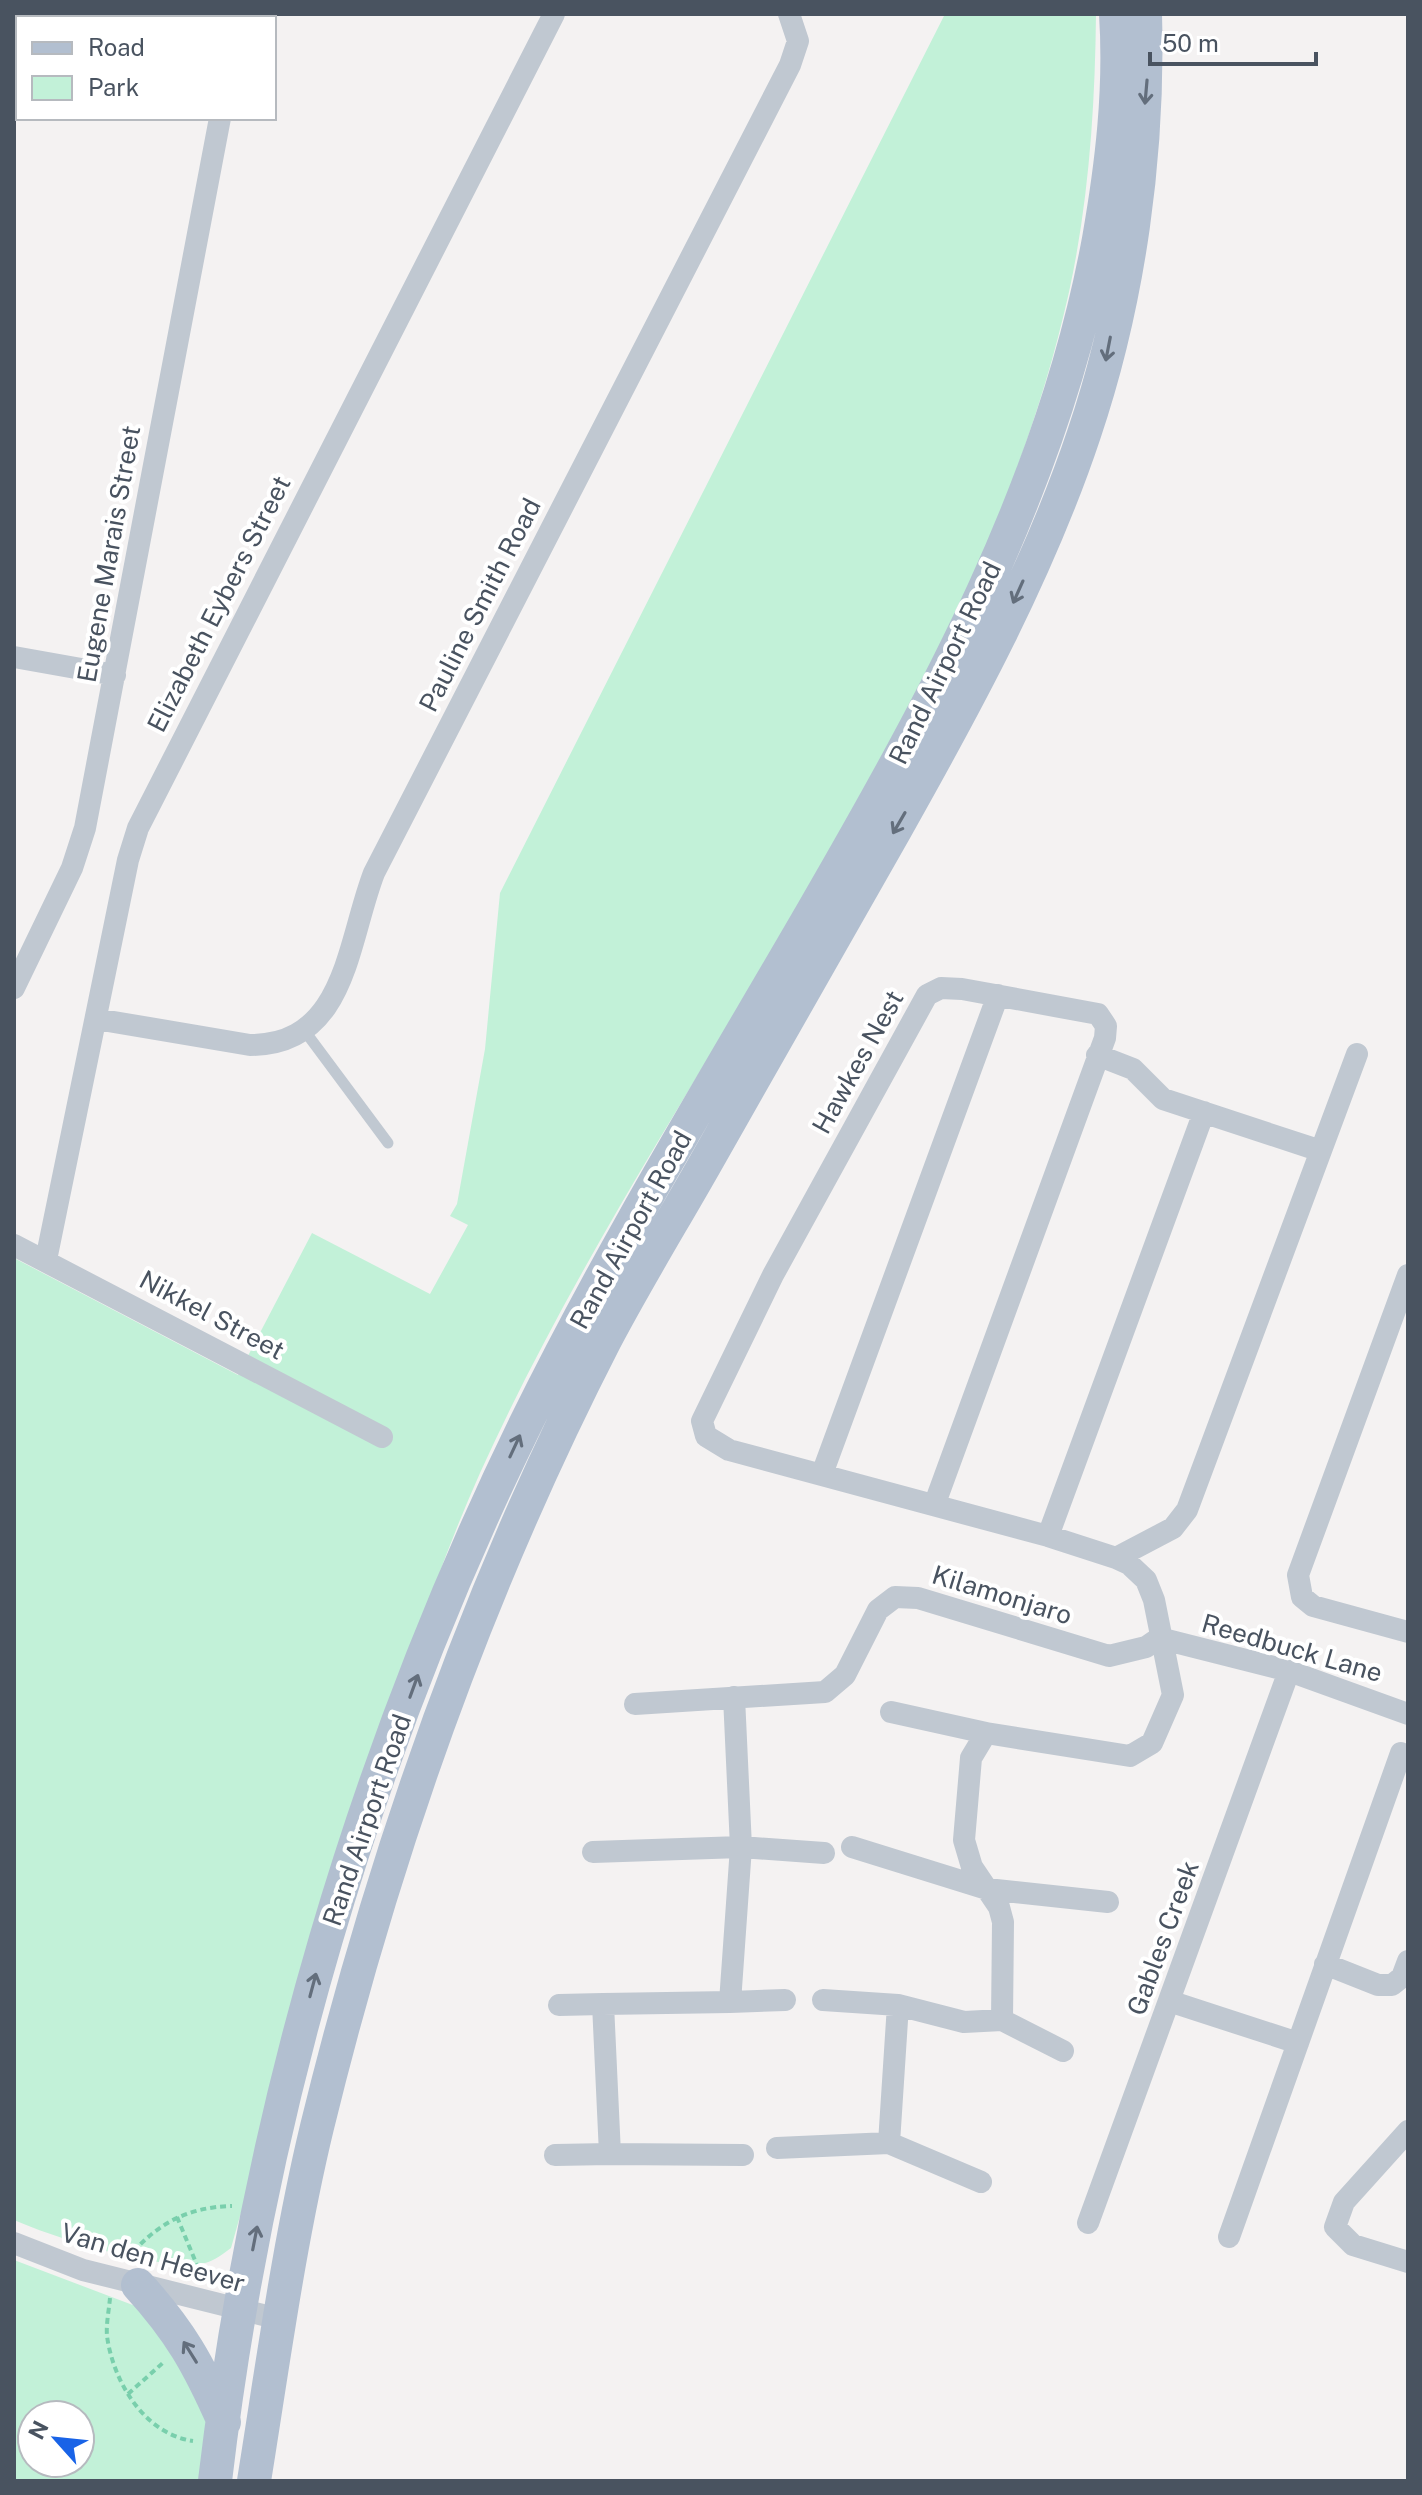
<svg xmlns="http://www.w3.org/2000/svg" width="1422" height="2495" font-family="'Public Sans',sans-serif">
  <rect width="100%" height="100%" fill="#f4f2f2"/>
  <path fill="#c2f1d8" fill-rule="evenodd" d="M945,14H1096C1095,107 1089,200 1069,292C972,725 660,1075 480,1473C425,1596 389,1724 350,1852C310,1984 268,2115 231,2248C224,2253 214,2261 205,2263C158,2271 58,2239 14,2220V1258L238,1375L312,1233L430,1294L468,1225L450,1216L457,1204L485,1049L500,893Z
    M14,2260L138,2307L163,2330L208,2425L202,2481H14ZM32,2415H80V2463H32Z"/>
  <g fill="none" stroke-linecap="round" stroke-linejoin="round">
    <path stroke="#79cfac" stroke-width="4" stroke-dasharray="6 4" stroke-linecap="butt" d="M177,2217L202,2277
      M127,2259C156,2224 187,2207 232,2206
      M110,2298C109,2310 106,2324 107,2336C113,2381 144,2434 193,2441
      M128,2394L165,2361"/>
    <path stroke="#c0c8d1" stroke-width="11" d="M304,1030L388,1143"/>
    <path stroke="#c0c8d1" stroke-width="22" d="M239,18L240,14
      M14,657L115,675
      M14,988L72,868L85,828L220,118
      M96,1019L250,1045C346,1045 347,943 374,873L790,65L798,41L789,14
      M1097,1055L1133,1069L1163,1099L1318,1150
      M14,1245L382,1437
      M46,1260L128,860L138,828L554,14
      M1408,1275L1298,1575L1302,1597L1313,1606L1408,1632
      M822,1474L998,995
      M1048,1536L1204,1112
      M1116,1558L1173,1528L1187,1510L1357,1054
      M1159,1638L1289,1671L1408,1714
      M734,1697L741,1847L730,2002L603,2004L610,2154L743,2155
      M635,1704L825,1692L845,1675L878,1610L895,1597L918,1598L1109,1656L1146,1647L1159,1638
      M891,1712L986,1733
      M852,1847L987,1889L1108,1902
      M593,1852L741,1847L824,1853
      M1325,1964L1378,1985H1392L1402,1977L1408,1961
      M823,2000L898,2005
      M1169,2001L1298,2043
      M730,2002L785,2000
      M559,2005L603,2004
      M1002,2020L1063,2051
      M1408,2131L1344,2202L1335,2227L1353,2245L1408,2262
      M889,2143L981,2182
      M777,2148L889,2143L898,2005L964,2022L1002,2020L1003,1922L999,1907L972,1867L964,1840L971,1758L986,1733L1130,1756L1152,1743L1173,1695L1154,1600L1146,1580L1129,1564L1116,1558L1048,1536L729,1450L706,1436L702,1421L773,1275L927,995L941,988L962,989L1098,1014L1106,1026L1105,1038L935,1503
      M555,2155L610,2154
      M1088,2223L1289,1671
      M1229,2237L1401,1753
      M14,2243L83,2270L279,2319"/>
    <path stroke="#b2bfd0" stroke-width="34" d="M138,2285C180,2331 199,2365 224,2422
      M215,2481C258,2116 364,1754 526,1423C612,1248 715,1080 813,911C936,698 1054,484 1099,239C1112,165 1121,90 1116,14
      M254,2481C273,2363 289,2243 317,2127C383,1857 478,1587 605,1340C636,1281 671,1224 704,1166C767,1054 831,942 895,830C966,704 1038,572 1084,434C1129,301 1149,154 1145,14"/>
  </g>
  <defs><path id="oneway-shaft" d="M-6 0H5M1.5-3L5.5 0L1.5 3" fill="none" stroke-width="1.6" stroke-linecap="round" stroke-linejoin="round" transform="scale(2)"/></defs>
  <g stroke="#636e7c">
    <use href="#oneway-shaft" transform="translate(1146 92) rotate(95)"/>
    <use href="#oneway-shaft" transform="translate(1108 349) rotate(101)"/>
    <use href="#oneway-shaft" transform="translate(1018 592) rotate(114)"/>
    <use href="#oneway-shaft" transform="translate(899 823) rotate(120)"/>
    <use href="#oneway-shaft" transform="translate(515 1446) rotate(-65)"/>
    <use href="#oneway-shaft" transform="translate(414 1686) rotate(-70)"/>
    <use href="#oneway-shaft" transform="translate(313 1985) rotate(-75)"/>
    <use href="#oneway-shaft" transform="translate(255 2238) rotate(-79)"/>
    <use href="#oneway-shaft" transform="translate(190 2352) rotate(-122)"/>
  </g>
  <g text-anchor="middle" stroke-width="8" stroke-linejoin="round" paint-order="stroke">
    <g font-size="26" fill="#495360" stroke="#fff">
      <text transform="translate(109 554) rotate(-80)" y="9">Eugene Marais Street</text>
      <text transform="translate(219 604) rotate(-63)" y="9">Elizabeth Eybers Street</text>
      <text transform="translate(480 605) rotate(-63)" y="9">Pauline Smith Road</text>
      <text transform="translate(945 663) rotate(-64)" y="9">Rand Airport Road</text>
      <text transform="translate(858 1062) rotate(-61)" y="9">Hawkes Nest</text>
      <text transform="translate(631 1230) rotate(-61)" y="9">Rand Airport Road</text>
      <text transform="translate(212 1315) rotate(28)" y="9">Nikkel Street</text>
      <text transform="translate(1002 1595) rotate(17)" y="9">Kilamonjaro</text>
      <text transform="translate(1292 1648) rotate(16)" y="9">Reedbuck Lane</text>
      <text transform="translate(367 1820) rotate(-71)" y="9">Rand Airport Road</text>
      <text transform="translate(1163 1938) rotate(-70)" y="9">Gables Creek</text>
      <text transform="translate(153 2258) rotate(16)" y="9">Van den Heever</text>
    </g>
  </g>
  <rect width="1422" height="2495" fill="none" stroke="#495360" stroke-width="32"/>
  <rect x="16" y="16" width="260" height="104" fill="#ffffff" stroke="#b6babf" stroke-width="2"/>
  <rect x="32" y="42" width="40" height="12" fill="#b2bfd0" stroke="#b6babf" stroke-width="2"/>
  <text x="88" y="56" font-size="24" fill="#495360">Road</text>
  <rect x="32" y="76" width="40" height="24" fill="#c2f1d8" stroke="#b6babf" stroke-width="2"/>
  <text x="88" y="96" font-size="24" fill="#495360">Park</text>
  <g transform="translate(56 2439) rotate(297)"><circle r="38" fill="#ffffff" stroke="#b6babf" stroke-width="2"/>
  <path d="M0-6L14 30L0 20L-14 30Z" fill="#1963e7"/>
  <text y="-12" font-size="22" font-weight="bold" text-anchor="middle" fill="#495360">N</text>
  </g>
  <path d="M1150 52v12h166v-12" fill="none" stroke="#495360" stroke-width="4"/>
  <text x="1162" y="52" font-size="24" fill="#495360" stroke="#ffffff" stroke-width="6" paint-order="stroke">50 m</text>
</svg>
